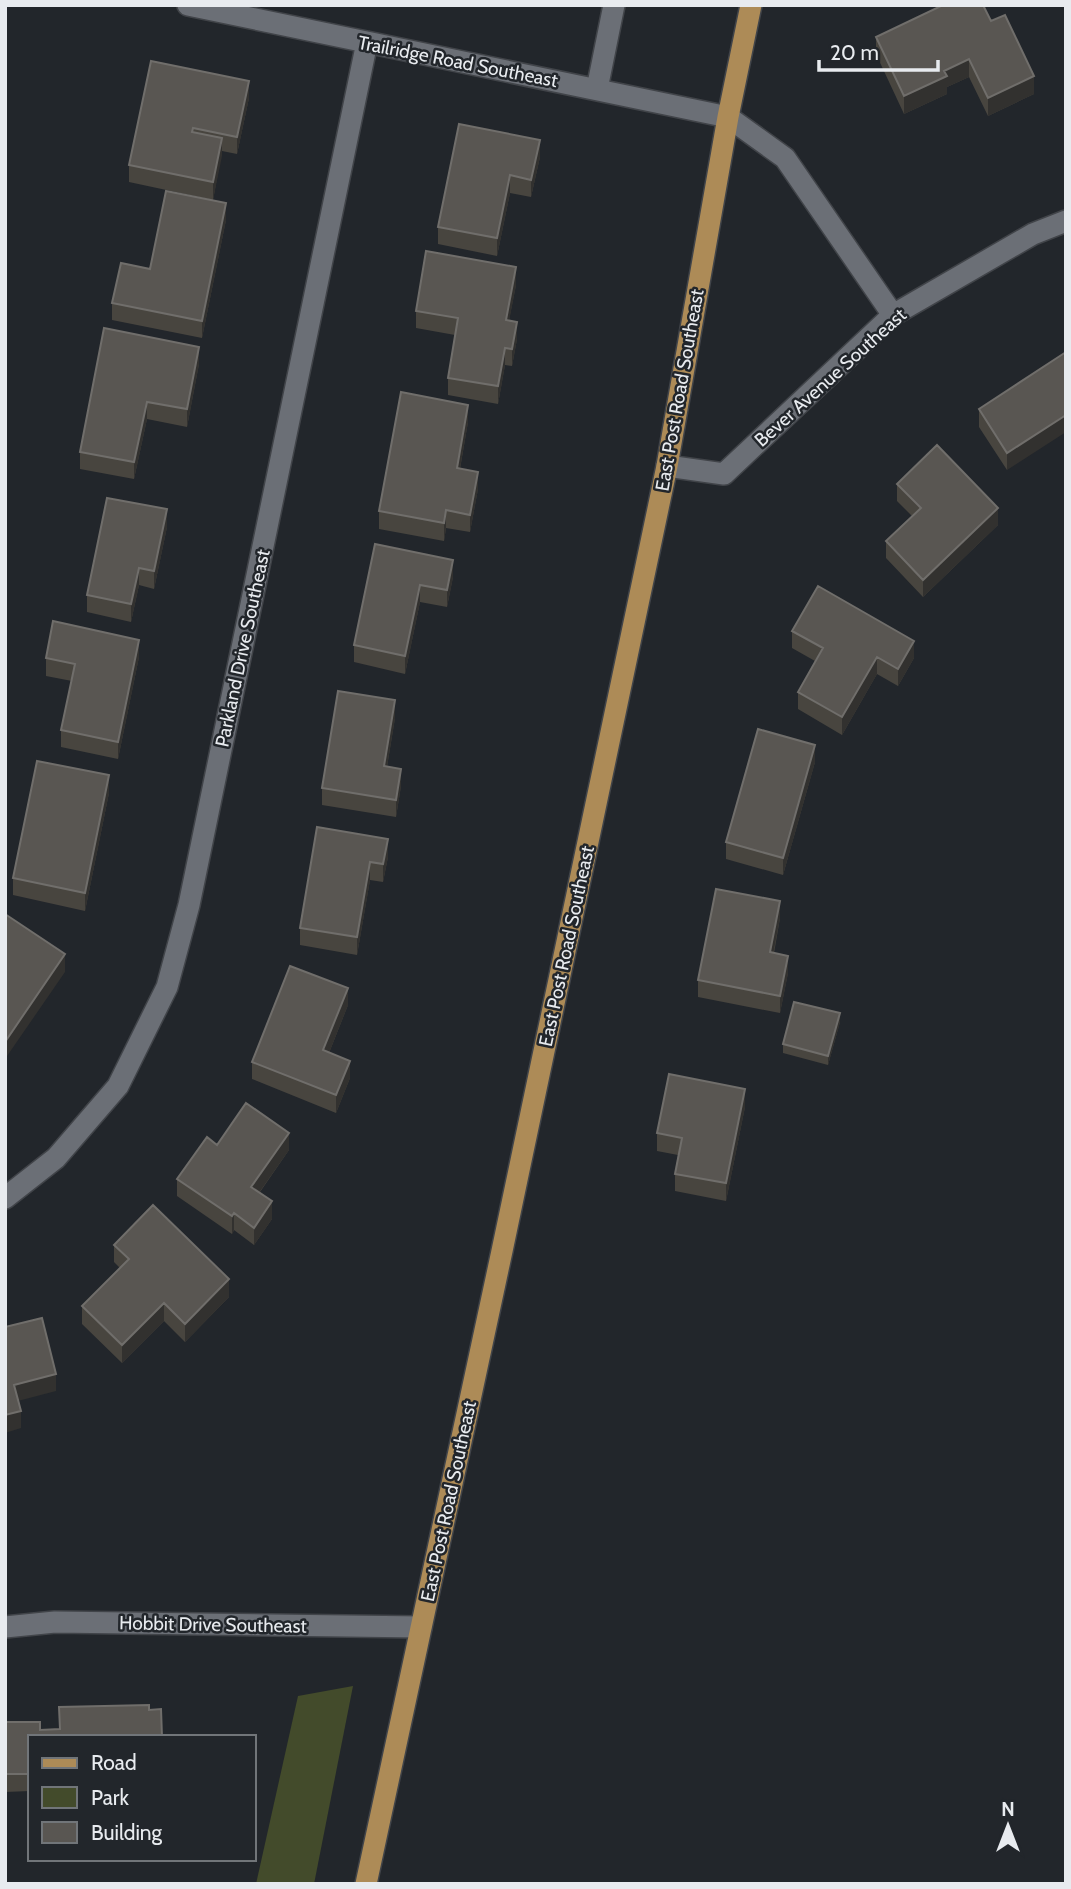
<svg xmlns="http://www.w3.org/2000/svg" width="1071" height="1889" font-family="Cabin,sans-serif">
  <rect width="100%" height="100%" fill="#22262b"/>
  <path fill="#434b2b" d="M353,1686L314,1884H256L298,1696Z"/>
  <g fill="none" stroke-linecap="round" stroke-linejoin="round">
    <defs>
      <path id="minor" d="M188,5L728,117L785,158L893,315
        M597,89L614,5
        M667,466L724,474L893,315L1033,234L1066,221
        M5,1198L56,1158L118,1086L167,987L189,905L367,42
        M5,1627L55,1622L421,1627"/>
      <path id="major" d="M366,1884L502,1251L667,466L728,117L751,5"/>
    </defs>
    <use href="#minor" stroke="#414449" stroke-width="24"/>
    <use href="#major" stroke="#414449" stroke-width="24"/>
    <use href="#minor" stroke="#6b6f76" stroke-width="21"/>
    <use href="#major" stroke="#ad8b57" stroke-width="21"/>
  </g>
  <path fill="#48453f" d="M991,21L1034,94L988,116L969,77L947,87V94L904,114L876,54V37Z
    M151,61L249,98L237,154L222,151L213,200L129,182V165Z
    M459,124L540,157L531,197L510,193L497,256L438,244V227Z
    M226,220L202,338L112,320V303L150,269Z
    M516,285L509,320L517,339L512,366L505,365L498,404L448,395V378L455,335L416,328V311Z
    M104,328L199,364L187,427L147,419L134,479L80,469V452Z
    M1066,352L1007,470L979,427V409Z
    M468,422L460,469L478,489L470,532L446,528L444,541L379,529V511Z
    M897,484L998,525L923,597L886,558V541L912,516L897,501Z
    M167,527L154,589L139,585L131,622L87,612V595Z
    M375,544L453,577L447,607L420,602L405,674L354,662V645Z
    M792,631L914,658L898,686L877,674L842,735L798,709V692L815,661L792,648Z
    M139,657L118,759L61,747V730L72,681L46,676V658Z
    M395,718L387,767L401,786L396,817L322,805V788Z
    M815,762L783,875L726,859V842Z
    M109,793L85,911L13,895V878Z
    M317,827L388,857L383,882L370,880L357,955L300,945V928Z
    M780,918L774,953L788,973L780,1013L698,997V980Z
    M348,1005L329,1053L350,1078L336,1113L252,1079V1062Z
    M840,1022L828,1065L783,1053V1044Z
    M745,1107L726,1201L675,1191V1174L678,1155L657,1151V1133Z
    M217,1145L289,1150L260,1192L272,1219L254,1245L234,1230L232,1234L177,1196V1179Z
    M114,1245L229,1297L185,1342L164,1321L122,1363L82,1324V1306L120,1268L114,1262Z
    M149,1710L30,1737V1791L5,1792V1722L40,1730L59,1729Z"/>
  <path fill="#32312f" d="M969,59V77L947,87V94L904,114V96L944,71Z
    M1034,76V94L988,116V98Z
    M249,81V98L237,154V137Z
    M222,138V156L213,200V182Z
    M540,140V157L531,197V180Z
    M510,175V193L497,256V238Z
    M226,203V220L202,338V321Z
    M516,267V285L506,337V320Z
    M517,322V339L512,366V349Z
    M199,347V364L187,427V409Z
    M505,348V365L498,404V386Z
    M147,402V419L134,479V462Z
    M468,405V422L457,485V468Z
    M1066,415V432L1007,470V453Z
    M478,472V489L470,532V515Z
    M998,508V525L923,597V580Z
    M167,509V527L154,589V571Z
    M446,510V528L444,541V523Z
    M453,560V577L447,607V590Z
    M139,568V585L131,622V604Z
    M420,585V602L405,674V656Z
    M139,640V657L118,759V742Z
    M914,641V658L898,686V669Z
    M877,657V674L842,735V717Z
    M395,700V718L384,784V766Z
    M815,745V762L783,875V858Z
    M401,769V786L396,817V800Z
    M109,775V793L85,911V893Z
    M388,839V857L383,882V864Z
    M370,862V880L357,955V937Z
    M780,901V918L770,970V952Z
    M65,954V972L5,1059V1042Z
    M788,956V973L780,1013V996Z
    M348,988V1005L323,1068V1050Z
    M840,1013V1022L828,1065V1056Z
    M350,1061V1078L336,1113V1095Z
    M745,1089V1107L726,1201V1183Z
    M289,1133V1150L251,1204V1187Z
    M272,1201V1219L254,1245V1228Z
    M234,1213V1230L232,1234V1216Z
    M229,1279V1297L185,1342V1324Z
    M164,1303V1321L122,1363V1345Z
    M56,1374V1391L14,1402V1385Z
    M21,1411V1428L5,1433V1415Z"/>
  <path fill="#595652" stroke="#706e6b" stroke-width="2" d="M943,5H983L991,21L1005,15L1034,76L988,98L969,59L944,71L947,76L904,96L876,37Z
    M151,61L249,81L237,137L193,128L192,132L222,138L213,182L129,165Z
    M459,124L540,140L531,180L510,175L497,238L438,227Z
    M166,191L226,203L202,321L112,303L121,263L150,269Z
    M426,251L516,267L506,320L517,322L512,349L505,348L498,386L448,378L458,318L416,311Z
    M104,328L199,347L187,409L147,402L134,462L80,452Z
    M1066,352V415L1007,453L979,409Z
    M401,392L468,405L457,468L478,472L470,515L446,510L444,523L379,511Z
    M937,445L998,508L923,580L886,541L921,508L897,484Z
    M107,498L167,509L154,571L139,568L131,604L87,595Z
    M375,544L453,560L447,590L420,585L405,656L354,645Z
    M818,586L914,641L898,669L877,657L842,717L798,692L823,648L792,631Z
    M53,621L139,640L118,742L61,730L75,664L46,658Z
    M338,691L395,700L384,766L401,769L396,800L322,788Z
    M758,729L815,745L783,858L726,842Z
    M37,761L109,775L85,893L13,878Z
    M317,827L388,839L383,864L370,862L357,937L300,928Z
    M716,889L780,901L770,952L788,956L780,996L698,980Z
    M5,914L65,954L5,1042Z
    M290,966L348,988L323,1050L350,1061L336,1095L252,1062Z
    M794,1002L840,1013L828,1056L783,1044Z
    M669,1074L745,1089L726,1183L675,1174L682,1138L657,1133Z
    M246,1103L289,1133L251,1187L272,1201L254,1228L234,1213L232,1216L177,1179L207,1137L217,1145Z
    M153,1205L229,1279L185,1324L164,1303L122,1345L82,1306L129,1259L114,1245Z
    M42,1318L56,1374L14,1385L21,1411L5,1415V1327Z
    M149,1705V1710L161,1709L162,1737H30V1774H5V1722H40V1730L60,1729L59,1707Z"/>
  <g text-anchor="middle" stroke-width="5" stroke-linejoin="round" paint-order="stroke">
    <g font-size="19" fill="#e8ebef" stroke="#22262b">
      <text transform="translate(458 61) rotate(11)" y="7">Trailridge Road Southeast</text>
      <text transform="translate(830 377) rotate(-42)" y="7">Bever Avenue Southeast</text>
      <text transform="translate(679 390) rotate(-80)" y="7">East Post Road Southeast</text>
      <text transform="translate(242 648) rotate(-78)" y="7">Parkland Drive Southeast</text>
      <text transform="translate(566 946) rotate(-78)" y="7">East Post Road Southeast</text>
      <text transform="translate(448 1501) rotate(-78)" y="7">East Post Road Southeast</text>
      <text transform="translate(213 1624) rotate(1)" y="7">Hobbit Drive Southeast</text>
    </g>
  </g>
  <rect width="1071" height="1889" fill="none" stroke="#e8ebef" stroke-width="14"/>
  <rect x="28" y="1735" width="228" height="126" fill="#22262b" stroke="#717579" stroke-width="2"/>
  <rect x="42" y="1758" width="35" height="10" fill="#ad8b57" stroke="#717579" stroke-width="2"/>
  <text x="91" y="1770" font-size="21" fill="#e8ebef">Road</text>
  <rect x="42" y="1787" width="35" height="21" fill="#434b2b" stroke="#717579" stroke-width="2"/>
  <text x="91" y="1805" font-size="21" fill="#e8ebef">Park</text>
  <rect x="42" y="1822" width="35" height="21" fill="#595652" stroke="#717579" stroke-width="2"/>
  <text x="91" y="1840" font-size="21" fill="#e8ebef">Building</text>
  <g transform="translate(1008 1826)" stroke="#22262b" stroke-width="5" paint-order="stroke">
  <path d="M0-5L12 26L0 18L-12 26Z" fill="#e8ebef"/>
  <text y="-10" font-size="19" font-weight="bold" text-anchor="middle" fill="#e8ebef">N</text>
  </g>
  <path d="M819 60v10h119v-10" fill="none" stroke="#e8ebef" stroke-width="3.5"/>
  <text x="830" y="60" font-size="21" fill="#e8ebef" stroke="#22262b" stroke-width="5" paint-order="stroke">20 m</text>
</svg>
